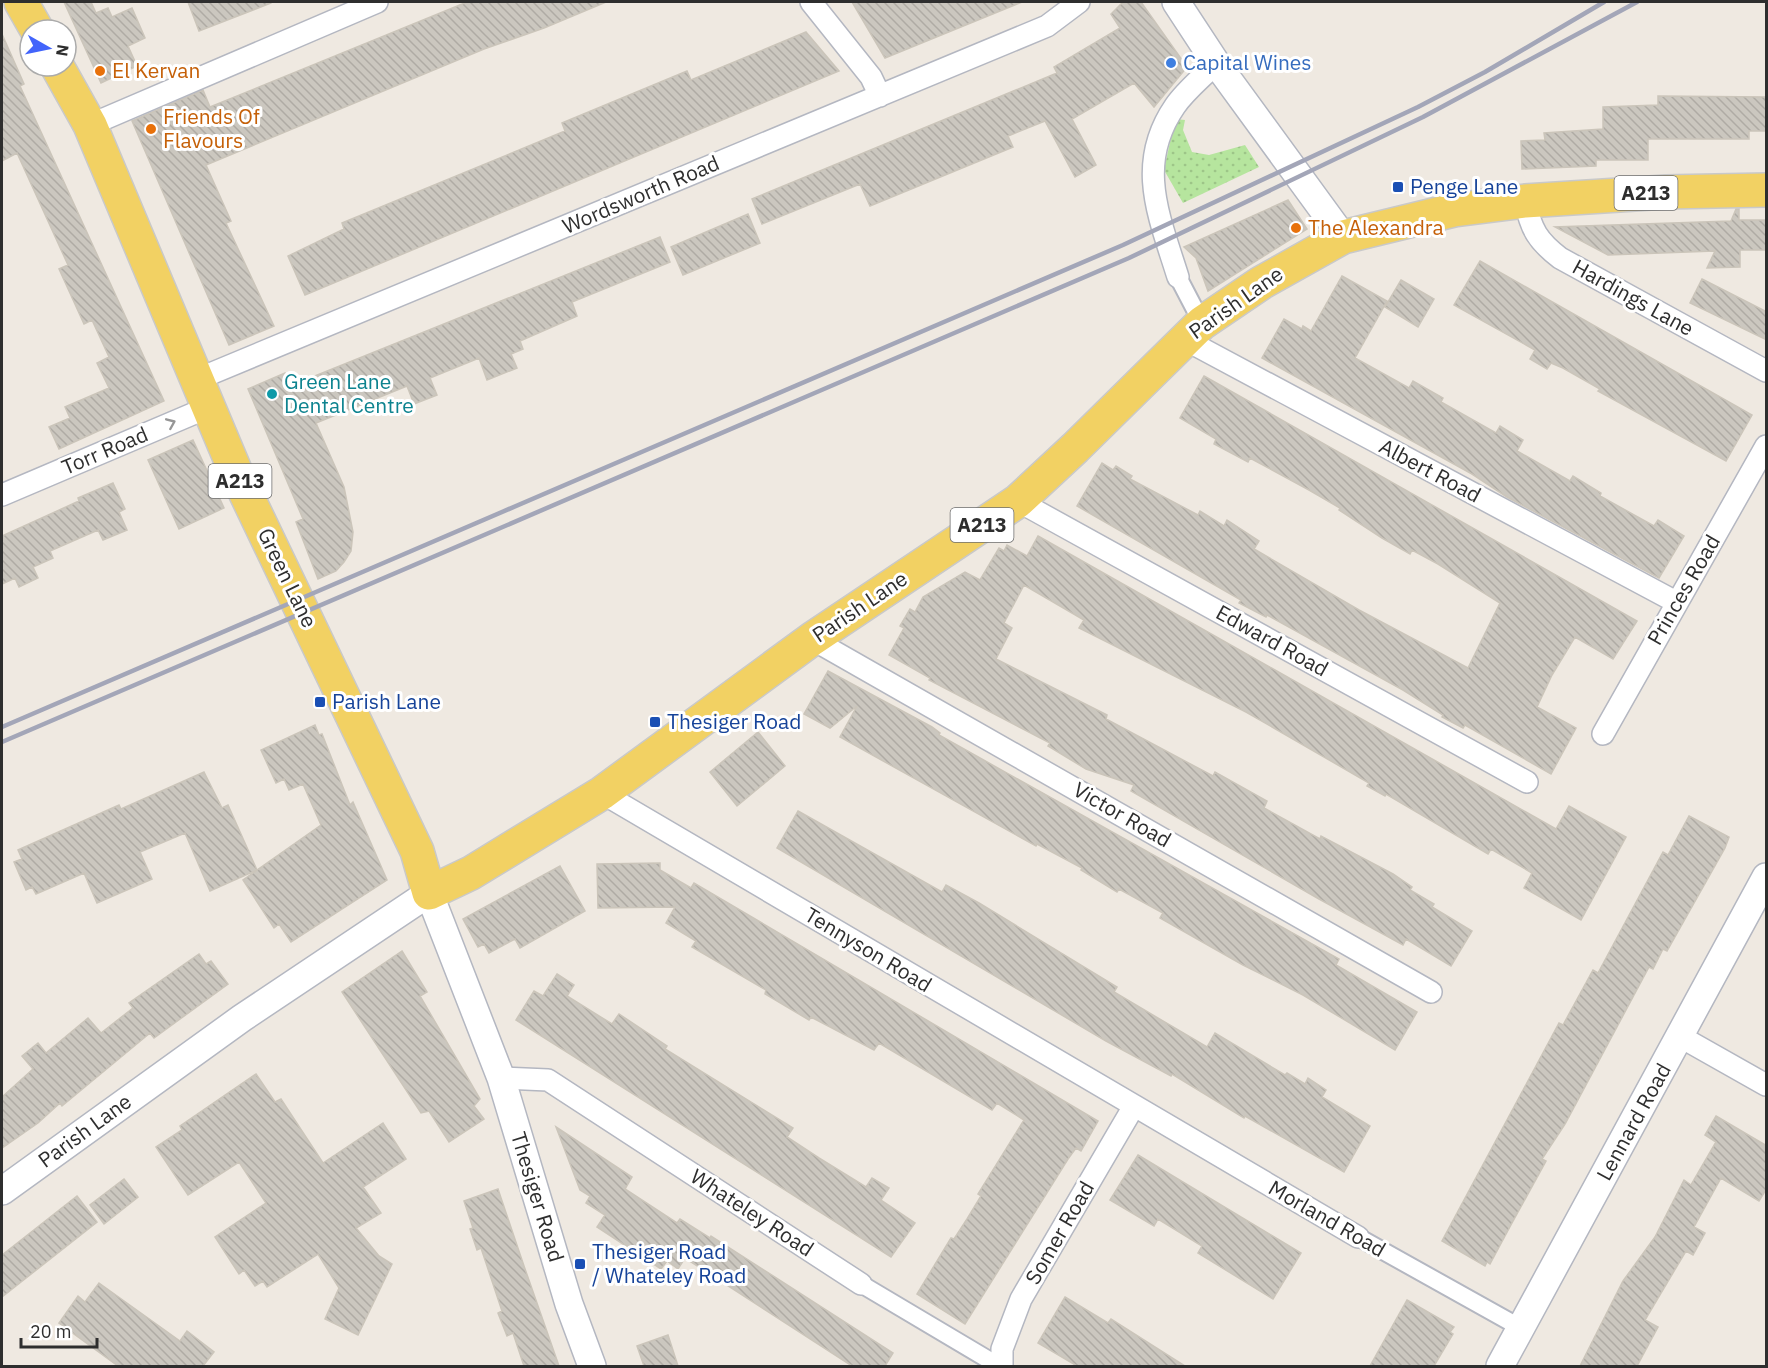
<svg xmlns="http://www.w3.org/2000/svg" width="1768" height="1368" font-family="'IBM Plex Sans',sans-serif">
  <defs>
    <pattern id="grass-dots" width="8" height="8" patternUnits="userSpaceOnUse" patternTransform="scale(1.5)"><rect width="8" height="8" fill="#b6e59e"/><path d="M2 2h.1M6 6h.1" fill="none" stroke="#9dc588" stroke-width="1.8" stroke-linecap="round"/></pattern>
    <pattern id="building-back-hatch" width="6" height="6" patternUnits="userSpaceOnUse" patternTransform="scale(1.5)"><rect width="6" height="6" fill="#cbc7bf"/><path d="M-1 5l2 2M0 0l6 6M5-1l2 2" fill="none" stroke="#afaba4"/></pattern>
  </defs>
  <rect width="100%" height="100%" fill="#efe9e1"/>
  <path fill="url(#grass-dots)" d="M1175,119L1185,120L1183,130L1192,152L1209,155L1245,145L1259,167L1183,203L1164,170Z"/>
  <path fill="url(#building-back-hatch)" stroke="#cbc5ba" stroke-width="1.5" d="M64,2H91L96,13L108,8L112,17L132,8L145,38L128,46L137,66L101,83Z
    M188,2H271V3L199,31Z
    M467,2H606L544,28L484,49L206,165L231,221L226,223L274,326L229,345L132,121L203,90L210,107Z
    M852,2H1022L885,58Z
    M1123,2H1141L1187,67L1154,107L1134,83L1072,119L1096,165L1075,177L1045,121L1008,136L1013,147L870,206L860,184L762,224L752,199L1057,73L1054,67L1120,28L1111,14Z
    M806,32L839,71L305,295L288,256L344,229L342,223L565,131L562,123L687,71L691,80Z
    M2,34L24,84L20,86L164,401L59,449L49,427L70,418L65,407L109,388L97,363L109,357L92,320L84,324L59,269L68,265L17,153L2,161Z
    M1658,96L1767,97V131H1749V139H1648V160H1596V166L1522,169L1521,141L1545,140L1544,133L1603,129V107L1658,105Z
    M1288,200L1307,229L1208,291L1196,258L1184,247Z
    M1736,209H1739V220H1767V250H1740V267L1707,268L1715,251L1608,255L1555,227L1731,221Z
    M748,214L760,243L683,275L671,247Z
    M660,237L670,262L572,302L577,316L520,341L523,349L511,354L517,368L487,380L479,358L430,378L437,395L414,404L407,386L316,423L344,487L353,532L351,551L344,562L336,571L318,579L296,522L303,519L248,389L285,373L290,386Z
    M1480,261L1752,415L1726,461L1598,391L1600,389L1563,368L1551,363L1547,369L1530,359L1535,350L1454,305Z
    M1342,276L1387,301L1355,358L1409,388L1413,381L1443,398L1441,402L1496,433L1500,426L1523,440L1517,451L1570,481L1573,476L1601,493L1600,496L1654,526L1658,520L1684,536L1659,578L1507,497L1472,474L1262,358L1284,319L1302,329L1303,326L1311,331Z
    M1702,279L1767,312V340L1690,303Z
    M1401,280L1434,299L1418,327L1385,307Z
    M1204,376L1637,621L1613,659L1575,637L1552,675L1537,707L1576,728L1551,774L1465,725L1463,728L1442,717L1443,715L1403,690L1267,615L1266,617L1239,603L1241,600L1077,506L1102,463L1113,470L1116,466L1132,476L1130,479L1198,515L1200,511L1224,526L1227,520L1259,541L1254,549L1359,610L1468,668L1500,603L1438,564L1412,550L1410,554L1382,538L1339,510L1340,508L1309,490L1250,458L1248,462L1214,444L1216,439L1180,418Z
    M193,440L224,508L179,529L148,460Z
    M113,483L125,509L119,512L127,530L103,540L98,530L50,551L53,558L33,567L38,578L19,587L15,578L2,584V536L79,501L78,498Z
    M1038,536L1556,829L1569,806L1626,837L1581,920L1524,888L1532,873L1491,849L1488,854L1386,794L1385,796L1367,786L1369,783L1246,712L1079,628L1084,620L1024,585L1004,623L1012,628L996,659L1107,715L1106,719L1213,776L1215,772L1267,801L1264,808L1320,839L1321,836L1393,874L1412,887L1410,890L1434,904L1432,907L1472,931L1451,966L1406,939L1403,945L1319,899L1131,791L1134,785L1086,769L1048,746L1050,743L929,680L930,678L889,655L904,628L900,626L910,609L915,612L923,597L965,572L980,580L999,548L1004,551L1007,545L1027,556Z
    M828,671L932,727L940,733L939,735L1339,959L1336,965L1417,1012L1395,1050L1303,995L1243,965L1160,918L1163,913L1119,889L1117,892L1081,870L1082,868L1037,844L1036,846L840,737L857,706L830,728L804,714Z
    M315,725L319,735L322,734L350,805L353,802L387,880L291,942L279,924L274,928L243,880L321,825L303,784L289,790L284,779L276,783L261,750Z
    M758,732L785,766L737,806L710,772Z
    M204,772L222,808L228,805L257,870L210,891L185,833L140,852L152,879L97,903L84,873L36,894L32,887L26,890L14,862L22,859L18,850L119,805L121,809Z
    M798,811L942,892L946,885L979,903L1117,987L1114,992L1207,1047L1215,1033L1285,1075L1287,1073L1305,1084L1308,1078L1326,1090L1322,1097L1370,1126L1344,1172L1245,1116L1244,1118L1172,1074L1171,1076L1106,1041L777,848Z
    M1689,816L1729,837L1725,848L1667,951L1663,949L1653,969L1649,967L1565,1124L1542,1159L1546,1161L1512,1223L1490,1264L1487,1262L1485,1266L1442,1241L1559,1023L1563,1025L1593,970L1598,973L1663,852L1668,855Z
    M660,863V870L691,888L694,883L1098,1121L1081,1151L1076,1148L1068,1159L965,1324L917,1294L951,1238L954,1239L967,1219L981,1196L978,1194L1024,1120L997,1103L992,1110L879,1043L874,1050L811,1017L809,1020L765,994L766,990L692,947L696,941L666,923L675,907L598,908L597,864Z
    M560,866L585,911L520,948L515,939L489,953L484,944L478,947L463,919Z
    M402,951L427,992L420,996L480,1099L474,1106L484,1119L449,1142L429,1111L421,1113L342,992Z
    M199,954L206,964L211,961L228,984L154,1038L150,1033L62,1106L60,1103L38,1123L2,1148V1097L33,1069L22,1056L38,1043L46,1053L88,1018L101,1033L133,1008L129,1003Z
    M557,974L574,985L567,996L612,1024L619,1014L667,1046L665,1049L793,1128L787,1137L819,1158L866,1187L872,1178L889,1188L881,1200L915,1223L891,1257L516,1020L534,991L543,996Z
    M256,1074L275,1102L281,1099L323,1163L383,1123L406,1159L363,1187L381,1213L356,1228L379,1256L392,1264L358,1335L325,1319L339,1288L318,1254L267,1287L263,1281L255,1286L244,1270L239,1274L215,1237L266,1203L239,1162L188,1195L156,1147L182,1130L180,1126Z
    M1716,1116L1767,1146V1188L1759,1201L1721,1178L1694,1227L1705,1233L1693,1255L1686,1251L1645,1320L1658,1327L1637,1366H1580L1623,1281L1655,1237L1684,1180L1691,1185L1716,1142L1705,1135Z
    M556,1127L632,1177L625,1189L677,1223L680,1219L710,1238L711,1236L893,1353L885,1366H852L685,1258L678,1269L667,1261L661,1269L597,1227L605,1215L586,1203L590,1196L580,1190Z
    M1138,1155L1301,1253L1273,1299L1198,1253L1202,1246L1158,1219L1154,1226L1110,1200Z
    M124,1179L138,1197L104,1224L90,1205Z
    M498,1189L524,1266L559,1366H524L513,1333L507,1336L498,1313L502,1311L481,1248L477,1250L470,1229L473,1228L464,1201Z
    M77,1196L97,1222L2,1297V1255Z
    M99,1283L180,1341L187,1331L214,1352L203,1366H118L59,1323L78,1296L85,1302Z
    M1065,1297L1108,1323L1111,1319L1185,1366H1077L1038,1343Z
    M1407,1300L1454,1327L1450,1332L1453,1334L1434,1366H1370Z
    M668,1335L678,1366H644L637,1346Z"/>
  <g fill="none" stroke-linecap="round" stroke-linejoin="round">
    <defs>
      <path id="pedestrian" d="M1178,277L1202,323
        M1358,1237L1521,1328
        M861,1284L999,1366"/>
      <path id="minor" d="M811,2L871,77L880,96
        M90,125L377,2
        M1525,201C1531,230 1538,241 1560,258L1766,371
        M1178,277C1159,216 1135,164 1175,106C1186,90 1203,77 1216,63
        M1184,339L1676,602
        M198,379L1047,26L1079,2
        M2,495L209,407
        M1018,501L1527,782
        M812,639L1431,992
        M1603,734L1766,446
        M602,793L1358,1237
        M1681,1037L1766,1085
        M501,1078L548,1080L861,1284
        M1002,1366V1349L1021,1299L1134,1106"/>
      <path id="tertiary" d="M1176,2L1216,63L1343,237
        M2,1191L242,1018L429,893L501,1078L569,1304L592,1366
        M1500,1366L1766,877"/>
      <path id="primary" d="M21,2L37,30
        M57,66L90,125L237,475L417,851L429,893L471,873L602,793L812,639L1018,501L1075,448L1202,323L1261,283L1343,237L1454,210L1525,201L1666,192L1766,190"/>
    </defs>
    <use href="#pedestrian" stroke="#b4b7c1" stroke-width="20"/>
    <use href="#minor" stroke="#b4b7c1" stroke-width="24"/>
    <use href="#tertiary" stroke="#b4b7c1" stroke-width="30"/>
    <use href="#primary" stroke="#c9c9c9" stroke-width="36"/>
    <use href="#pedestrian" stroke="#fff" stroke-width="16"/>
    <use href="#minor" stroke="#fff" stroke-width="21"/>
    <use href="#tertiary" stroke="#fff" stroke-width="27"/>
    <use href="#primary" stroke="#f2d163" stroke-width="33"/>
    <path stroke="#a3a6b8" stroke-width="4.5" d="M2,727L1123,245L1418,107L1485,72L1604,2
      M2,742L1129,258L1423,117L1637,2"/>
  </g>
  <defs><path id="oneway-chevron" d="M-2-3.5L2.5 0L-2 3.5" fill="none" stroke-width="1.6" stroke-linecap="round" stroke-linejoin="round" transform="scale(1.5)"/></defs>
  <use stroke="#969696" href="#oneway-chevron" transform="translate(171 423) rotate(-23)"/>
  <circle fill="#3f7fe0" stroke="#fff" stroke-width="2" cx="1171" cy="63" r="6"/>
  <g fill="#e8710a" stroke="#fff" stroke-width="2">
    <circle cx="100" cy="71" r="6"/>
    <circle cx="151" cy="129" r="6"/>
    <circle cx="1296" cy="228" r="6"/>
  </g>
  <g fill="#1a4fb4" stroke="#fff" stroke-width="2">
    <rect x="1392" y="181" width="12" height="12" rx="3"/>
    <rect x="314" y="696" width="12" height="12" rx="3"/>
    <rect x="649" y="716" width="12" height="12" rx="3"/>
    <rect x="574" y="1258" width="12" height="12" rx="3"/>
  </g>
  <circle fill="#0f9aa8" stroke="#fff" stroke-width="2" cx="272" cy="394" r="6"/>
  <g text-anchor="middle" stroke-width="6" stroke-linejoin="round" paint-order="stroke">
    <g fill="#fff" stroke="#6d6d6d" stroke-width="1.5">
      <rect x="1614.5" y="176" width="63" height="34" rx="4.5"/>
      <rect x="208.5" y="464" width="63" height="34" rx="4.5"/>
      <rect x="950.5" y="508" width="63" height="34" rx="4.5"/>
    </g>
    <g font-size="20" font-weight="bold" fill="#2e2e2e">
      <text x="1646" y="200">A213</text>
      <text x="240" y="488">A213</text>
      <text x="982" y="532">A213</text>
    </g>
    <g font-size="21" fill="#366cbe" stroke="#fff" text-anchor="start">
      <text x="1183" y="70">Capital Wines</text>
    </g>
    <g font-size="21" fill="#c56008" stroke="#fff" text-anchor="start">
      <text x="112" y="78">El Kervan</text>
      <text x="163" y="124">Friends Of<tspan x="163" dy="24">Flavours</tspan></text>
      <text x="1308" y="235">The Alexandra</text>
    </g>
    <g font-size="21" fill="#164399" stroke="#fff" text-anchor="start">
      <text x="1410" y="194">Penge Lane</text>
      <text x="332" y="709">Parish Lane</text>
      <text x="667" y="729">Thesiger Road</text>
      <text x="592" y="1259">Thesiger Road<tspan x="592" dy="24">/ Whateley Road</tspan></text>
    </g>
    <g font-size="21" fill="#2e2e2e" stroke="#fff">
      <text transform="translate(641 195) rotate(-23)" y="7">Wordsworth Road</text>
      <text transform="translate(1633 298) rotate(29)" y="7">Hardings Lane</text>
      <text transform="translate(1236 303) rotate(-35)" y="7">Parish Lane</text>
      <text transform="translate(105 451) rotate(-23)" y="7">Torr Road</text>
      <text transform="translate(1430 471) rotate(28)" y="7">Albert Road</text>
      <text transform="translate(287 578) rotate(64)" y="7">Green Lane</text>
      <text transform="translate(1684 590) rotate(-60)" y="7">Princes Road</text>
      <text transform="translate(860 607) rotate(-34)" y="7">Parish Lane</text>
      <text transform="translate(1272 641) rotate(29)" y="7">Edward Road</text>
      <text transform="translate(1122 815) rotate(30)" y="7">Victor Road</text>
      <text transform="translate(868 950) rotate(31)" y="7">Tennyson Road</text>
      <text transform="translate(1634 1122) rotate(-61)" y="7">Lennard Road</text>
      <text transform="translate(85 1131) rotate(-36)" y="7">Parish Lane</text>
      <text transform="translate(537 1197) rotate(73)" y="7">Thesiger Road</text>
      <text transform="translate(752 1213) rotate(33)" y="7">Whateley Road</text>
      <text transform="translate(1327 1219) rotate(30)" y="7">Morland Road</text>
      <text transform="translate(1060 1233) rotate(-60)" y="7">Somer Road</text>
    </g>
    <g font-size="21" fill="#0d838f" stroke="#fff" text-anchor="start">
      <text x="284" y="389">Green Lane<tspan x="284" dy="24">Dental Centre</tspan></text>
    </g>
  </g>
  <rect width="1768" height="1368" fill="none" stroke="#2e2e2e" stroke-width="6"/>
  <g transform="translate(48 48) rotate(99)"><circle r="28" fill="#ffffff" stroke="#ababab" stroke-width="1.5"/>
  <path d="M0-4.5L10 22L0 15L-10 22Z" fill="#4264fb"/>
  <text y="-9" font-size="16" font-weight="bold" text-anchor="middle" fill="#2e2e2e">N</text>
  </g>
  <path d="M21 1338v9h76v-9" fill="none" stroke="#2e2e2e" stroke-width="3"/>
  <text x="30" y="1338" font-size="18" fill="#2e2e2e" stroke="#ffffff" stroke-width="4.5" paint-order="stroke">20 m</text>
</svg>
